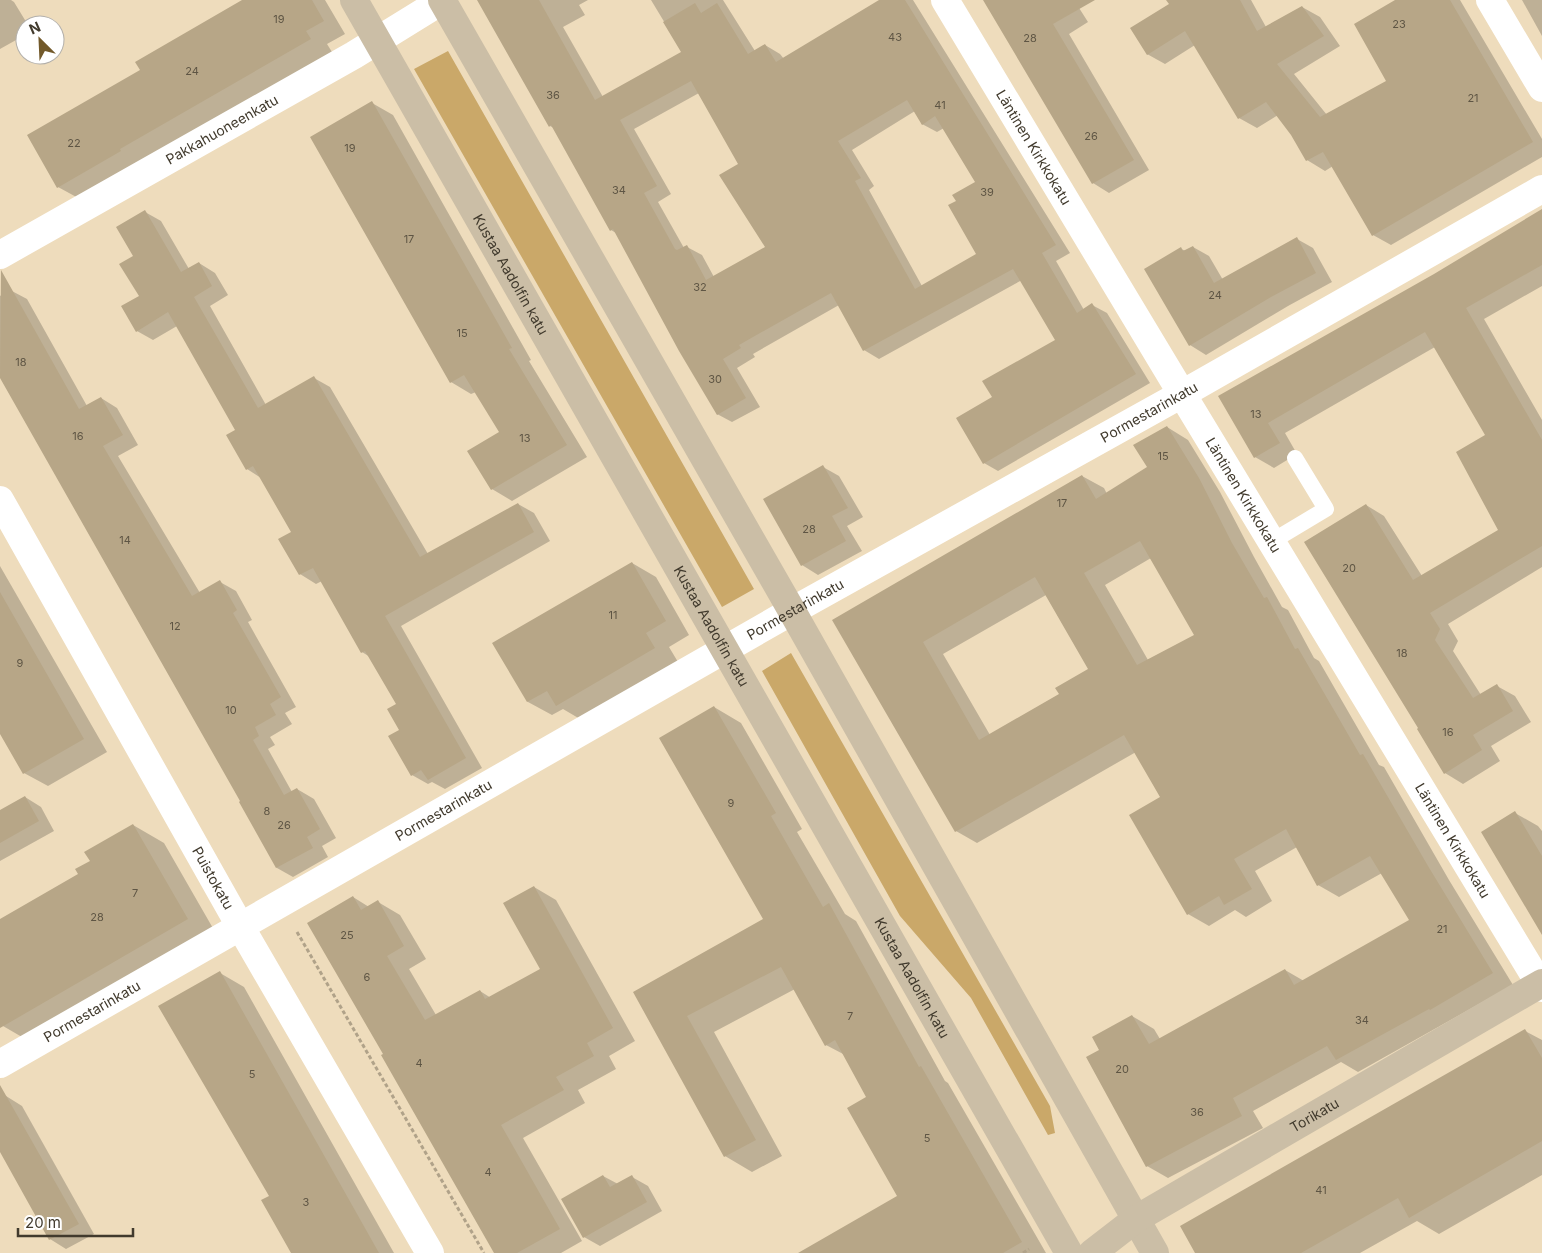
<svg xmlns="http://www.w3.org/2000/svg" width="1542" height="1253" font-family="Inter,sans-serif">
  <rect width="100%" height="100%" fill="#eedcbc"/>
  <path fill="#caa869" d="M448,51L754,589L722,607L414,69Z
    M791,653L1050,1106L1055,1133L1048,1135L971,998L900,916L762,671Z"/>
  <path fill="#0003" fill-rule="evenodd" d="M0,0H11L14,2L28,25H25V35L0,49Z
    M245,0H325L345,34L327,44L332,52L80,199L58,187L141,71Z
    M479,0H588L579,5L585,15L563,27L603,97L683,53L651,0H723L755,51L765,45L780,54L784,59L882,0H913L1070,253L1056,261L1084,310L1092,305L1107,313L1150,383L998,471L984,463L993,398L1056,340L1022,280L879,359L864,350L839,305L753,354L755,357L737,368L760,407L732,422L717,414L616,233L611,230L554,128L550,126ZM699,93L739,164L767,248L714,277L702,255L687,247L684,248L658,202L671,194L634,129ZM915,111L922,124L937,132L944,128L977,182L957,201L978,255L922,286L869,190L874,186L852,150Z
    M984,0H1074L1088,22L1069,34L1149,170L1109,193L1093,183Z
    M1169,0H1251L1266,27L1302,7L1320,17L1340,46L1294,74L1327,115L1388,81L1397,0H1460L1542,139V157L1391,245L1373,235L1333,166L1325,171L1307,160L1292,134L1278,115L1257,128L1239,118L1195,45L1165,64L1147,54L1171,4Z
    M1522,0H1542V36Z
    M372,103L393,115L531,360L529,361L587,457L512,501L492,489L500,432L476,392L471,394L451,382Z
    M1542,211V286L1484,319L1542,420V567L1448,624L1458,641L1453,651L1481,695L1497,686L1515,696L1531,722L1491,746L1500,761L1463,784L1445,773L1366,505L1384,516L1422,576L1500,531L1487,435L1435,347L1285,433L1297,454L1274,468L1255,457L1220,397L1434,275Z
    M145,212L161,221L189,269L199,263L215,273L228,295L210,306L266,405L314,378L330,387L428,554L518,504L534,513L550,541L401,626L482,768L445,789L432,782L428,784L412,775L400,730L398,705L370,657L362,652L322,581L316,584L300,574L292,532L261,478L247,469L237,430L177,326L153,340L137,331L141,297L134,256Z
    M1297,239L1313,248L1332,282L1288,306L1206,355L1190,345L1146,269L1181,249L1186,251L1193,247L1209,256L1223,280Z
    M10,290L27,299L87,406L101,398L117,408L138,445L118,456L200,593L220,582L236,591L252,620L248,622L296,707L285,713L292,724L270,737L275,745L268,749L292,792L297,789L314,799L336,838L322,846L328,857L293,877L277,868L242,802L0,375V296Z
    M1167,427L1188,440L1220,492L1254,557L1282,607L1288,610L1314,658L1319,661L1379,765L1384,767L1449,880L1513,985L1358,1072L1341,1062L1253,1111L1263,1128L1168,1178L1147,1166L1101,1051L1132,1016L1154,1029L1160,1039L1285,970L1304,981L1411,921L1382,873L1339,897L1318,885L1297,847L1255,871L1272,901L1246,917L1235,910L1209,926L1188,914L1161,798L1136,752L977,843L956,831L834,620L1082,476L1104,488L1107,494L1148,467ZM1151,558L1196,635L1148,660L1105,585ZM1046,595L1089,669L1060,694L990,735L943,654Z
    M823,467L839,476L863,517L847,526L862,551L818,575L802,565L765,500Z
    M632,563L656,577L689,635L669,647L678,662L580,719L563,709L552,715L528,702L494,643Z
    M0,566L107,752L48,786L24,773L0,731Z
    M714,707L741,723L802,829L797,832L845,914L856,921L945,1081L948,1083L1046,1253H820L899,1197L868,1098L845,1055L826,1045L795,989L714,1032L782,1156L752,1172L725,1156L635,992L765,920Z
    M25,797L41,807L54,831L0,861V811Z
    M1515,813L1538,826L1542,831V933Z
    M133,825L164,843L218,937L34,1044L3,1026L0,1020V920L79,875L91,861Z
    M534,887L556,900L635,1041L609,1056L616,1069L578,1090L585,1103L523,1138L582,1241L561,1253H495L385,1054L353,897L369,907L378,902L400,915L426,959L409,969L436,1015L480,991L491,998L541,969Z
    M220,973L244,987L394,1253H292L270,1196Z
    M1525,1031L1542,1040V1175L1439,1234L1417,1221L1360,1253H1196Z
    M6,1096L22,1106L94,1234L66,1249L50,1239L0,1150V1100Z
    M603,1176L618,1184L632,1177L648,1186L662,1211L600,1246L584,1237Z"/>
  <path fill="#b7a687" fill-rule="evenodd" d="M242,0H312L324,21L306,31L311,39L120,149L121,151L57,188L27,135L140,70L135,62Z
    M477,0H539L595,100L681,52L663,22L695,3L701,13L717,3L748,54L765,44L776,62L879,0H905L1056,245L1042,253L1077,313L1092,303L1136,374L983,464L956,418L992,397L982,381L1055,340L1013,269L863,351L831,293L739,345L741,348L723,359L746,398L717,415L679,351L613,229L610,231L551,125L549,127ZM691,81L738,164L719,175L765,247L706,280L687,245L677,250L675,249L644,193L657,186L620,120ZM907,100L922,125L935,116L975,182L952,195L956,201L948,205L976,254L915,289L855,181L861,178L838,141Z
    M983,0H1095L1053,24L1134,160L1092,184Z
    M1166,0H1240L1257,31L1302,6L1324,36L1277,64L1320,117L1386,81L1354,24L1395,0H1450L1533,142L1372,236L1323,152L1306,161L1291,135L1266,102L1238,119L1185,31L1147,55L1130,28L1169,4Z
    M372,101L512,348L509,349L567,445L491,490L467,451L499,432L464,375L450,383L310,137Z
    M1542,209V265L1466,308L1542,440V546L1430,613L1440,629L1435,640L1473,698L1497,684L1513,711L1473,735L1482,750L1444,774L1417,729L1418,728L1304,542L1366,504L1413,580L1498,530L1456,452L1485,435L1425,332L1268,423L1280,443L1254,458L1218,396L1434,274Z
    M145,210L181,272L199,262L212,286L194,297L258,408L314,376L420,557L518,503L534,532L385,616L466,758L428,780L421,770L411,776L388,736L399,730L387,709L396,704L365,651L361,653L313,568L299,575L278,539L291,532L253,466L246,470L226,435L235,430L168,312L136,332L121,306L139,296L119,264L133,256L116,227Z
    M1297,237L1316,273L1271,297L1189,346L1144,269L1181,247L1183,251L1193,246L1214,283Z
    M1,270L79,409L101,397L123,435L103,446L192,596L220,580L237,610L233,613L281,697L270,704L276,715L255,727L259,736L253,740L284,795L297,788L320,829L307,837L313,848L276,868L239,802L240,801L0,378Z
    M1167,426L1199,478L1232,543L1264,598L1267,597L1295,649L1298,648L1360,755L1363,754L1428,866L1493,973L1430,1010L1429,1009L1336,1060L1327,1046L1233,1098L1242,1116L1146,1167L1086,1057L1099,1050L1092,1037L1132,1015L1149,1044L1285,969L1294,985L1409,920L1370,856L1317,886L1286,829L1234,859L1252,889L1224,905L1219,896L1187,915L1129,815L1160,797L1124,735L955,832L832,620L1082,475L1096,499L1147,467L1133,445ZM1140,541L1194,635L1137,665L1084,573ZM1035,577L1088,669L1055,688L1059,694L979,740L923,642Z
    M823,465L848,508L832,516L846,541L801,566L763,499Z
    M632,562L666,621L646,633L655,648L556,706L547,691L527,702L492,643Z
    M0,592L84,739L23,774L0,734Z
    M714,706L776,813L771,816L823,907L829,903L919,1067L921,1066L1022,1242L1003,1253H798L897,1196L847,1108L866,1097L835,1040L825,1046L781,967L687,1016L756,1140L724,1157L633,992L763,919L659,738Z
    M25,796L39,821L0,843V810Z
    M1515,811L1542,856V935L1481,832Z
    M133,824L188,919L0,1028V919L78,874L75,869L90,861L84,852Z
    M534,886L613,1028L587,1043L594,1056L556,1077L564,1090L501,1125L560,1229L517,1253H494L381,1055L383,1054L307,923L353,896L361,910L378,900L404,946L387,956L425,1020L480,990L485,999L540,969L503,903Z
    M220,971L352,1205L379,1253H291L261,1200L269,1196L158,1006Z
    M1525,1029L1542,1058V1141L1409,1218L1398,1198L1301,1253H1195L1180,1226Z
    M0,1085L79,1224L49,1240L0,1152Z
    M603,1175L610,1187L632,1175L647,1202L583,1238L561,1199Z"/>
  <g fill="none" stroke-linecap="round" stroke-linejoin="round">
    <path stroke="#b0a289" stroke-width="3" stroke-dasharray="4 2.5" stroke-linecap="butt" d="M297,932L484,1253
      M1023,1253L1029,1249"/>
    <path stroke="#fff" stroke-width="16" d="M1271,542L1326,509L1295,458"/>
    <g stroke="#fff" stroke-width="28">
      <path id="s1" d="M945,0L1182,394L1542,988"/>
      <path d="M1490,0L1542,88"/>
      <path id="s2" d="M0,255L354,55L443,0"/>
      <path id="s3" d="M0,500L240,926L430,1253"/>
      <path id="s4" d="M0,1064L792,611L1182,394L1542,189"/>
    </g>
    <g stroke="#cbbea6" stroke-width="28">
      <path id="s5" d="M354,0L1069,1253"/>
      <path d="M442,0L792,611L1155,1253"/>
      <path id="s6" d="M1092,1253L1136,1219L1542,983"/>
    </g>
  </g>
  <g text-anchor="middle" stroke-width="4" stroke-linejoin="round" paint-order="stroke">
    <g font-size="11" fill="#5e5544">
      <text x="279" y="23">19</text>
      <text x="1399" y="28">23</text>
      <text x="895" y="41">43</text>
      <text x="1030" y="42">28</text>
      <text x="192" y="75">24</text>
      <text x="553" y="99">36</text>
      <text x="1473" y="102">21</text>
      <text x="940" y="109">41</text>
      <text x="1091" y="140">26</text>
      <text x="74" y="147">22</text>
      <text x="350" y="152">19</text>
      <text x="619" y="194">34</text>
      <text x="987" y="196">39</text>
      <text x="409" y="243">17</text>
      <text x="700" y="291">32</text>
      <text x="1215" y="299">24</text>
      <text x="462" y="337">15</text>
      <text x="21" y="366">18</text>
      <text x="715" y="383">30</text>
      <text x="1256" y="418">13</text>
      <text x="78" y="440">16</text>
      <text x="525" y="442">13</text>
      <text x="1163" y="460">15</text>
      <text x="1062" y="507">17</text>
      <text x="809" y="533">28</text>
      <text x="125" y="544">14</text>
      <text x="1349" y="572">20</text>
      <text x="613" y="619">11</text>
      <text x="175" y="630">12</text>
      <text x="1402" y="657">18</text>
      <text x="20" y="667">9</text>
      <text x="231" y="714">10</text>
      <text x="1448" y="736">16</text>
      <text x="731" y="807">9</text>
      <text x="267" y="815">8</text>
      <text x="284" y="829">26</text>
      <text x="135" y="897">7</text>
      <text x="97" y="921">28</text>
      <text x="1442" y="933">21</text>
      <text x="347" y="939">25</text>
      <text x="367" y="981">6</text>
      <text x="850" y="1020">7</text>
      <text x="1362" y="1024">34</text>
      <text x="419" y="1067">4</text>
      <text x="1122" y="1073">20</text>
      <text x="252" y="1078">5</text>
      <text x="1197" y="1116">36</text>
      <text x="927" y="1142">5</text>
      <text x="488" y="1176">4</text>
      <text x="1321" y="1194">41</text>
      <text x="306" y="1206">3</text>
    </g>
    <g font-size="14" fill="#413a2d" stroke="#fff">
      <text dy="5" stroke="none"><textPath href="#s2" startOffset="255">Pakkahuoneenkatu</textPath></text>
      <text dy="5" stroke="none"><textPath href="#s1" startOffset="172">Läntinen Kirkkokatu</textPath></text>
      <text dy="5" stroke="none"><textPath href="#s5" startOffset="316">Kustaa Aadolfin katu</textPath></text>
      <text dy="5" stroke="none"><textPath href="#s4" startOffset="1321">Pormestarinkatu</textPath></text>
      <text dy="5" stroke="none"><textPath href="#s1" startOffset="578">Läntinen Kirkkokatu</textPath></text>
      <text dy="5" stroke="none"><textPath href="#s4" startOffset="916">Pormestarinkatu</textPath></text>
      <text dy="5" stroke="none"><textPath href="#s5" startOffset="721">Kustaa Aadolfin katu</textPath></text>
      <text dy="5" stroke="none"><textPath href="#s4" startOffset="511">Pormestarinkatu</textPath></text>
      <text dy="5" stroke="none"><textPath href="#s1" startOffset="982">Läntinen Kirkkokatu</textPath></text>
      <text dy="5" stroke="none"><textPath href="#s3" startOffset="434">Puistokatu</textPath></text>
      <text dy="5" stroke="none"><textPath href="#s5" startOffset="1126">Kustaa Aadolfin katu</textPath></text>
      <text dy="5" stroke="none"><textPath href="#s4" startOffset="106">Pormestarinkatu</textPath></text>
      <text dy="5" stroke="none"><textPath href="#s6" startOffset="262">Torikatu</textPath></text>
    </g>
  </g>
  <g transform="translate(40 40) rotate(336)"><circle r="24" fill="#ffffff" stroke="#b3b0ab"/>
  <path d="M0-4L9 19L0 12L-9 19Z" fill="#72592a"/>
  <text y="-8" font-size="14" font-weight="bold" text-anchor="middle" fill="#413a2d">N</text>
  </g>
  <path d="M18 1228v8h115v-8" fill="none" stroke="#413a2d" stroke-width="2.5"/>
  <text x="25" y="1228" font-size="15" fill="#413a2d" stroke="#ffffff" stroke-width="4" paint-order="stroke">20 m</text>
</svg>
